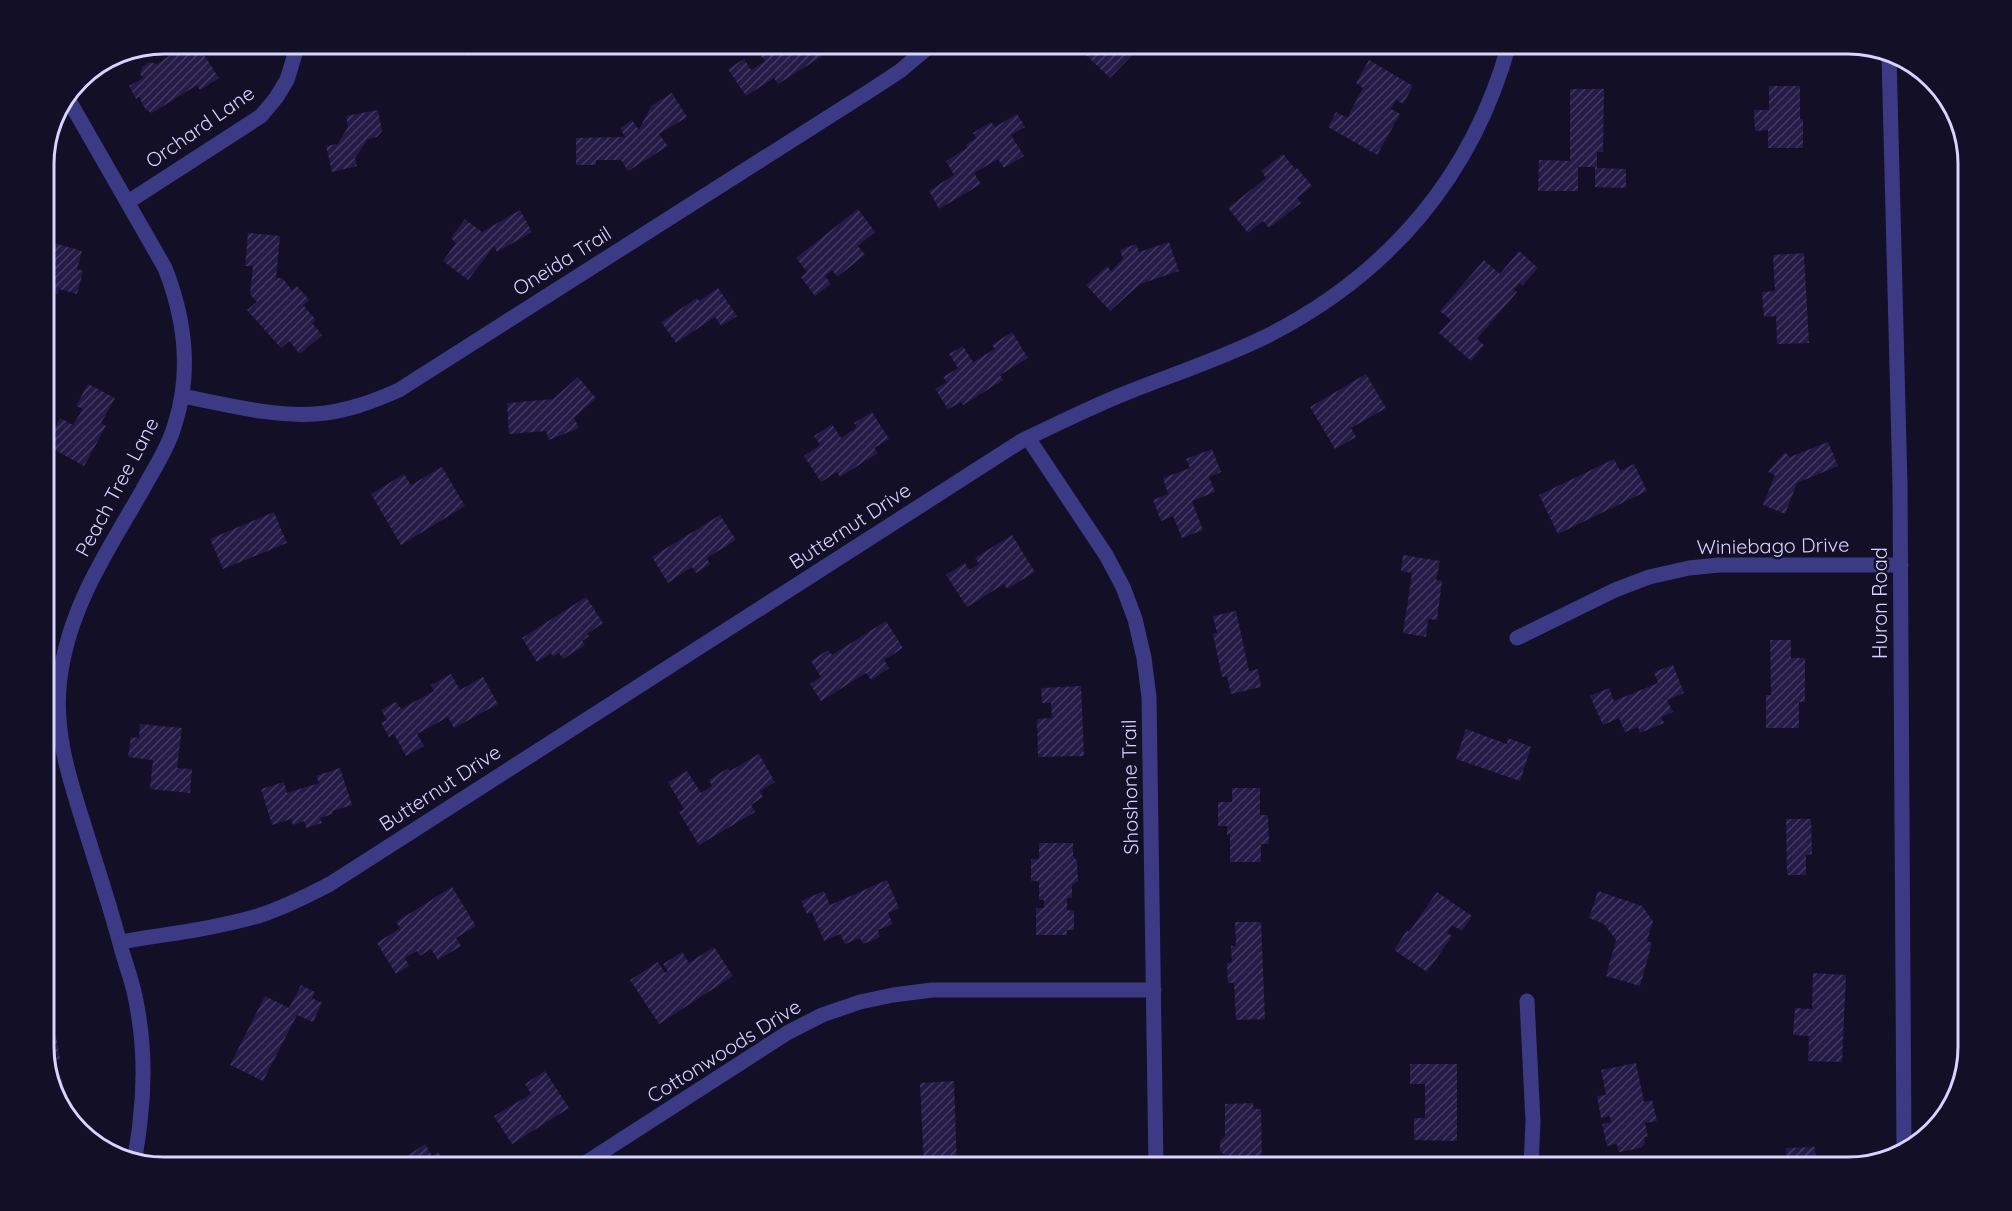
<svg xmlns="http://www.w3.org/2000/svg" width="2012" height="1211" font-family="Quicksand,sans-serif">
  <defs>
    <pattern id="building-hatch" width="6" height="6" patternUnits="userSpaceOnUse" patternTransform="scale(1.5)"><rect width="6" height="6" fill="#241b47"/><path d="M-1 1l2-2M0 6l6-6M5 7l2-2" fill="none" stroke="#433b63"/></pattern>
  </defs>
  <rect width="100%" height="100%" fill="#130f26"/>
  <path fill="url(#building-hatch)" d="M176,44H197L219,78L200,90L197,85L152,113L146,110L139,97L136,99L129,86L143,78L140,74L142,67L149,62L157,64L180,49Z
    M461,44H492L468,56Z
    M781,44H821L818,46L824,55L778,84L774,78L746,96L728,69L744,59L751,70L765,61L761,56Z
    M1091,44H1119L1132,55L1110,78L1083,52Z
    M1369,60L1413,86L1403,104L1396,100L1391,109L1400,114L1377,155L1328,127L1336,112L1347,118L1363,88L1356,83Z
    M1769,86H1800V119H1803V148H1768V130L1755,131L1754,110H1769Z
    M1570,89H1604L1603,152H1597V168L1626,169V188L1595,187V167H1578V191H1538L1539,160L1570,161Z
    M672,93L687,117L659,134L668,146L628,171L621,160H596V165H576V138L625,137L620,128L632,120L639,130L651,106Z
    M378,110L382,131L377,137L368,139L355,158L357,166L332,172L326,146L338,144L348,127L346,116Z
    M1017,114L1025,127L1011,135L1024,156L1004,168L998,159L974,173L981,184L939,209L929,191L954,175L946,161L967,148L966,145L976,138L973,133L991,122L995,127Z
    M1283,154L1295,169L1297,168L1312,186L1297,198L1301,203L1269,228L1263,221L1248,233L1228,208L1266,178L1261,171Z
    M858,209L875,232L858,246L865,255L837,277L832,270L825,276L831,284L815,296L801,277L807,272L796,258Z
    M520,210L532,232L497,252L494,246L468,280L443,261L456,243L451,238L465,219L482,232Z
    M248,233L280,236L276,278H282L292,290L297,286L309,300L303,305L316,320L312,323L322,335L300,354L289,341L281,348L247,310L257,302L250,294L253,266H245Z
    M44,240L82,251L77,269L83,271L77,294L59,289L57,294L44,291Z
    M1169,242L1179,271L1140,284L1110,311L1086,285L1107,266L1111,271L1123,259L1120,250L1136,244L1139,252Z
    M1519,251L1538,268L1522,286L1520,283L1514,289L1517,292L1477,339L1484,345L1471,361L1439,333L1451,320L1440,311L1484,260L1500,274Z
    M1804,253L1809,343L1777,344L1776,316L1764,317L1762,292L1775,291L1773,255Z
    M718,288L737,316L721,326L715,317L676,343L661,322L697,298L699,301Z
    M1012,332L1028,358L1000,375L1003,380L963,405L961,402L948,409L935,389L947,382L943,377L958,368L949,354L963,346L973,362L995,349L992,345Z
    M1366,374L1386,408L1351,428L1356,437L1335,449L1310,407Z
    M578,377L596,398L574,418L579,428L549,440L546,431L509,434L507,403L553,399Z
    M88,384L115,398L101,423L106,426L84,466L46,445L60,418L73,425L83,409L76,406Z
    M872,412L889,439L874,448L878,453L840,477L837,472L821,482L804,456L820,445L814,436L832,424L841,438L857,427L854,423Z
    M1828,442L1838,466L1797,483L1785,514L1763,505L1775,475L1768,472L1785,452L1790,457Z
    M1212,449L1221,472L1209,477L1215,492L1192,501L1203,530L1182,538L1173,516L1161,521L1153,500L1168,494L1163,478L1190,468L1186,459Z
    M1614,459L1620,471L1634,464L1647,491L1558,534L1539,495Z
    M442,467L465,506L401,545L371,494L404,474L411,485Z
    M274,512L287,543L223,569L210,539Z
    M720,515L736,540L707,558L710,564L696,573L692,567L668,583L652,557Z
    M1012,535L1035,572L1007,589L1004,584L967,607L946,575L965,563L969,570L979,564L975,558Z
    M1403,555L1440,561L1436,580L1442,581L1437,620L1428,619L1426,637L1403,633L1412,573L1401,571Z
    M586,597L603,623L587,634L589,636L582,641L585,645L563,659L559,653L553,657L551,653L537,662L522,638Z
    M1236,611L1249,671L1258,669L1261,687L1231,694L1227,676L1222,677L1213,634L1217,633L1213,616Z
    M886,621L903,648L884,660L889,668L871,680L866,673L821,701L810,684L821,677L811,661L828,650L832,655Z
    M1770,640H1791V658H1805V702H1799V728H1766V695H1771Z
    M1673,665L1684,693L1667,700L1673,712L1661,717L1664,723L1640,733L1638,727L1625,732L1619,718L1603,725L1590,696L1609,688L1614,701L1658,683L1654,672Z
    M451,674L460,690L483,677L498,704L454,728L448,717L417,734L424,746L406,756L394,734L389,737L381,723L387,720L381,710L396,702L401,709L434,691L431,685Z
    M1081,686L1084,756L1038,757L1037,719L1052,718L1051,703H1042L1041,688Z
    M140,724L182,728L177,768L192,769L190,793L150,789L153,760L128,757L131,737L139,738Z
    M1466,729L1507,744L1508,738L1531,747L1520,781L1456,759Z
    M759,754L775,782L760,791L763,797L751,805L755,812L699,845L679,812L684,809L668,782L687,771L701,793L712,786L709,780L728,768L730,771Z
    M340,768L352,805L332,811L333,814L320,818L322,823L306,828L304,821L293,825L291,819L272,825L261,789L284,782L287,793L319,783L316,776Z
    M1232,788H1260V815H1268L1269,844H1261V862H1230V834L1227,835V826H1218V802H1232Z
    M1786,819H1811L1812,854L1806,855V875H1787Z
    M1039,843H1073V856L1077,861L1078,881L1072,885V898H1067V910L1074,911V930H1067V935H1036V908H1044V900H1039V881H1031V859H1039Z
    M887,880L899,908L888,913L893,924L878,930L880,937L863,944L860,938L845,944L840,934L824,941L812,912L807,914L801,901L824,891L830,905Z
    M452,887L476,926L456,938L461,946L438,960L431,949L420,956L417,951L405,958L409,966L396,974L377,943L400,928L396,922Z
    M1598,891L1642,906L1653,921L1647,941L1652,943L1640,986L1606,976L1616,940L1604,924L1589,918Z
    M1437,892L1472,916L1462,931L1452,925L1447,933L1452,936L1427,972L1394,950L1407,930L1409,932Z
    M1235,922H1261L1265,1019L1236,1020L1234,983H1228L1227,963L1232,962L1231,946H1236Z
    M714,947L733,976L659,1024L630,980L658,962L665,973L668,971L663,964L682,952L689,963Z
    M1813,973L1846,975L1842,1062L1808,1061L1809,1036L1793,1035L1795,1008L1812,1009Z
    M301,985L315,992L312,998L322,1003L313,1022L297,1015L263,1081L230,1065L265,996L289,1008Z
    M56,1036L60,1059L53,1060L55,1076L61,1075L64,1089L57,1090V1099L44,1054V1039Z
    M1636,1063L1644,1102L1652,1100L1657,1121L1645,1123L1648,1137H1644L1645,1143L1641,1148L1619,1152L1617,1144L1607,1146L1602,1124L1611,1122L1610,1116L1601,1118L1597,1096L1606,1095L1601,1070Z
    M1410,1064H1457V1141L1414,1140V1118H1425V1084H1410Z
    M545,1071L569,1108L512,1144L494,1116L531,1094L525,1084Z
    M954,1081L957,1167H924L920,1083Z
    M1253,1103V1109H1261L1262,1167H1226L1225,1156L1220,1150V1141L1225,1136V1104Z
    M425,1144L432,1156L438,1152L447,1167H415L407,1156Z
    M1815,1147L1816,1167H1786V1148Z"/>
  <g fill="none" stroke-linecap="round" stroke-linejoin="round">
    <path stroke="#3d3a85" stroke-width="15" d="M1889,55L1900,485L1904,1152
      M67,97L165,268C185,319 192,371 175,424C168,448 154,469 142,491C107,552 69,607 60,678C53,729 69,778 84,825C97,867 111,909 122,951C127,968 133,984 136,1001C144,1041 145,1082 140,1122C139,1135 136,1147 135,1160
      M128,202L261,116L276,98L287,80L298,44
      M182,396C225,404 271,417 315,414C345,412 372,402 399,390L871,90L900,71L932,44
      M1028,438L1106,555L1123,587L1135,619L1144,658L1149,697L1156,1167
      M1517,638L1615,590L1649,577L1689,568L1719,565H1901
      M120,942C166,934 213,929 258,916C283,908 307,896 330,884L1023,440C1057,424 1091,407 1126,393C1174,374 1223,358 1269,335C1390,273 1473,175 1509,44
      M1527,1001L1533,1121L1531,1167
      M579,1167L787,1033L822,1015L860,1002L893,995L932,990H1154"/>
  </g>
  <g text-anchor="middle" stroke-width="5" stroke-linejoin="round" paint-order="stroke">
    <g font-size="20" fill="#d9d4ff" stroke="#130f26">
      <text transform="translate(200 127) rotate(-35)" y="7">Orchard Lane</text>
      <text transform="translate(562 261) rotate(-32)" y="7">Oneida Trail</text>
      <text transform="translate(117 487) rotate(-62)" y="7">Peach Tree Lane</text>
      <text transform="translate(850 526) rotate(-33)" y="7">Butternut Drive</text>
      <text transform="translate(1773 546) rotate(-1)" y="7">Winiebago Drive</text>
      <text transform="translate(1880 603) rotate(-90)" y="7">Huron Road</text>
      <text transform="translate(1130 787) rotate(-91)" y="7">Shoshone Trail</text>
      <text transform="translate(440 788) rotate(-33)" y="7">Butternut Drive</text>
      <text transform="translate(724 1051) rotate(-32)" y="7">Cottonwoods Drive</text>
    </g>
  </g>
  <path d="M0 0H2012V1211H0ZM164 54H1848A110 110 0 0 1 1958 164V1047A110 110 0 0 1 1848 1157H164A110 110 0 0 1 54 1047V164A110 110 0 0 1 164 54Z" fill="#130f26" fill-rule="evenodd"/>
  <path fill="none" stroke="#d9d4ff" stroke-width="3" d="M164 54H1848A110 110 0 0 1 1958 164V1047A110 110 0 0 1 1848 1157H164A110 110 0 0 1 54 1047V164A110 110 0 0 1 164 54Z"/>
</svg>
